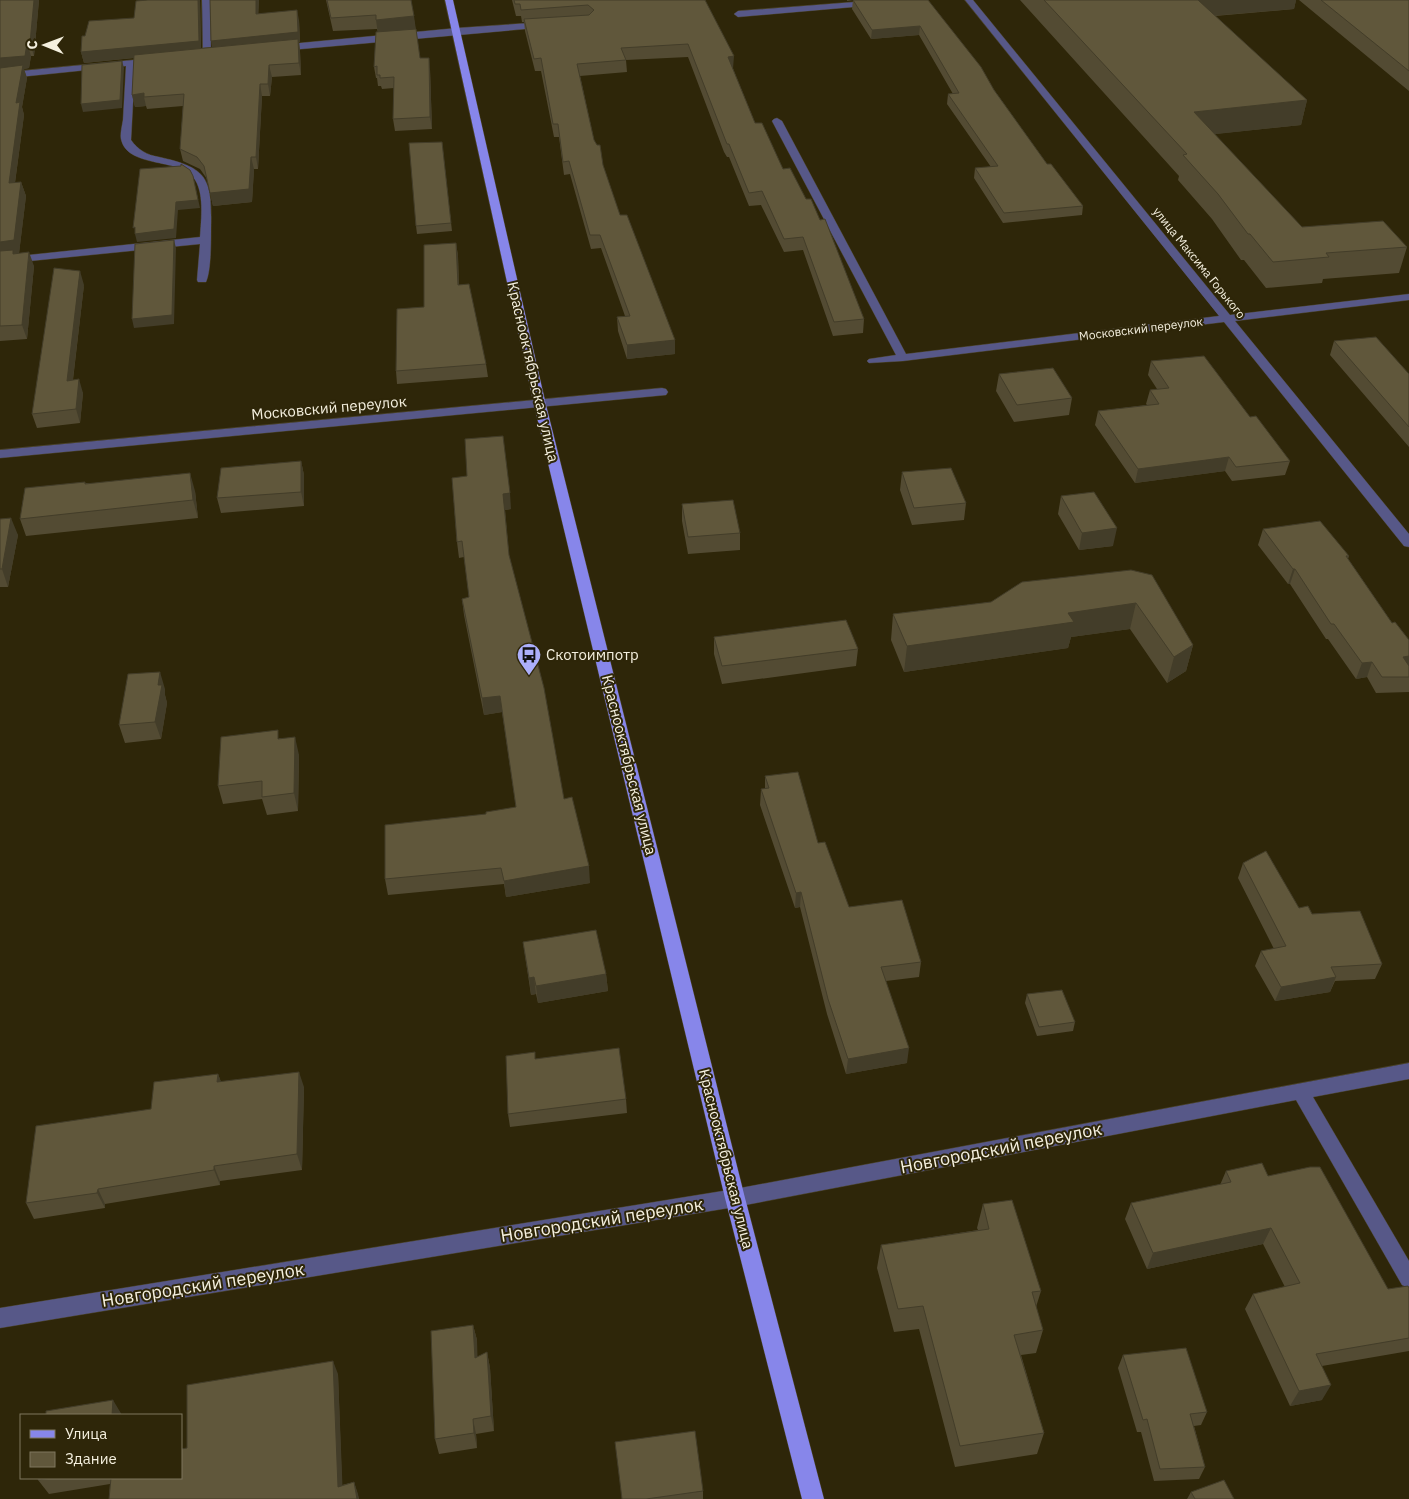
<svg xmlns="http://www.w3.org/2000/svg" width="1409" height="1499" font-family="'IBM Plex Sans',sans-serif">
  <rect width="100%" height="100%" fill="#2e2609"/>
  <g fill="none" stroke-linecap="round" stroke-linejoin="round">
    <defs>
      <path id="minor" d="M202,0H210L211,55L207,58L203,55Z
        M880,0H915L911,2L738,17L734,14L738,11Z
        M965,0H973L1230,315L1409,294V300L1235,321L1409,534V547L1404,546L1224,322L903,361L869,363L867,361L869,359L896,355L772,121L774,119L777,118L782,121L906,354L1219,316Z
        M545,22L549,25L548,27L279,51L275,48L279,45L457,28Z
        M154,58L157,59V63L135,65L131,140C138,150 147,155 159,157C209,168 212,179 211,229C211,243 211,271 206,282H198L197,280L200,244L0,264V258L200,237C201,220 205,191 193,177C178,158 127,168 121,139C120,134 122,126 123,120C124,102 125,84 126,66L0,79V73Z
        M662,388L666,389L668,392L666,395L0,458V450Z
        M1409,1063V1079L1313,1097L1409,1261V1288L1402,1285L1296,1100L735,1207L0,1328V1308L735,1189Z"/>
      <path id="major" d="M445,0H453L546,405L745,1198L824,1499H802L725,1198L534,405Z"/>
    </defs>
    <use href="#minor" stroke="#4a4227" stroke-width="1"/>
    <use href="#major" stroke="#4a4227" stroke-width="1"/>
    <use href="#minor" fill="#575888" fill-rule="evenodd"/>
    <use href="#major" fill="#8786ea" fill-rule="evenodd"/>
  </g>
  <path fill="#534b33" d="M0,0H39L34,56H31L29,68L24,69L27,78L22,107L24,115L15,183L21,182L26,196L19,253L34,266L27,339L0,341Z
    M148,0H200L201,48L212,47L210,0H259L258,14L299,20L300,42H299L300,51L301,75L272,77L270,96H262L258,169H254L252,202L213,206L207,179L200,169L183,161L180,149L183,106L147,109L146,106L135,107L132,95L134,58L84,63L81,52L85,36L134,18Z
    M326,0H411L420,58L430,69L432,129L395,131L393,119L394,88L382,89L381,86H378L377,78H376L374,67L378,32L377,29L333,31Z
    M512,0H705L755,123L783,169L864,319L863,333L833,336L803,250L784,252L761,205L749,206L729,157H727L724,152L688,57L626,60L627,72L580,76L594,140L620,215L675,354L627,359L618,331L617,317L625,316L601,248L591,249L570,174L564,175L559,137H554L541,71H535L525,31L524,22H522L521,16H516Z
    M847,0H928L994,90L1047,164L1083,206L1082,215L1003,223L974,178L975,168L991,167L947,104L948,94H953L919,35L871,39L852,9L853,0L847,1Z
    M1020,0H1296L1294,9L1215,16L1307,100L1301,125L1214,134L1302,227L1407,247L1399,273L1323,279L1322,283L1266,288L1244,260H1241L1212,219L1178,180L1179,176Z
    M1299,0H1409V91Z
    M442,142L452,231L417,234L416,226Z
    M456,243L458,256L459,285L486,364L488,377L397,384L396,371L424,307Z
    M84,285L73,380L83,393L80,423L37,428L32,414Z
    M1334,341L1409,374V447L1330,355Z
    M1151,361L1250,417L1290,461L1285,475L1232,481L1225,471L1135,483L1095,425L1098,411L1147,405L1146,404L1150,390L1157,389L1148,375Z
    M999,374L1072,398L1069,415L1014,422L996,391Z
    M301,461L304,475V506L221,513L217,498Z
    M902,472L966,503L964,520L912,525L900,490Z
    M452,478L511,509L505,510L509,555L564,799L590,883L506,897L504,884L388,895L385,879L486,814L516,807L502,712L484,715L464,615L462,599L469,597L464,557L459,558L457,542Z
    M86,483L195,491L198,518L26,536L20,519Z
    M1061,496L1113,546L1079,550L1058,514Z
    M682,504L740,533V550L688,554L682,521Z
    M0,519L18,535L8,587H0Z
    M1263,529L1349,556L1348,559L1392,623L1409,640V692L1376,693L1367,677L1356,679L1328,639H1326L1290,584H1288L1258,545Z
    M1131,570L1193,645L1186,671L1167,683L1130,629L1071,637L1068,648L904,672L891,640L893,614L991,602Z
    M714,637L858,649L856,666L722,684L714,654Z
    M165,689V695L167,703L161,739L125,743L119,725Z
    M280,738L299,755L298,811L267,815L262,799L223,804L218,786Z
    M765,776L818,843L849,907L921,962L919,977L886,981L907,1063L846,1074L827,1014L800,907L795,908L760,805L761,789H765Z
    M1243,863L1299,908L1312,914L1382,964L1375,979L1335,981L1330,992L1275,1001L1255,966L1261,951L1274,949L1238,878Z
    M523,942L606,974L608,991L538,1003L536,994L531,995Z
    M1027,994L1075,1022L1073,1031L1037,1036L1025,1003Z
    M536,1059L626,1099L627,1113L510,1127L508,1114Z
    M218,1074L221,1082L304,1087L302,1170L220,1181V1185L105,1204V1208L34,1219L26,1203L151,1109Z
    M1226,1171L1268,1176L1388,1289L1409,1288V1351L1322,1366V1400L1290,1406L1245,1309L1253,1294L1285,1287L1263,1244L1147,1269L1125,1219L1131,1203L1220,1185Z
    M983,1204L1041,1291L1036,1307L1043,1330L1036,1353L1021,1355L1044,1433L1037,1454L955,1467L919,1329L894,1332L877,1268L881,1245L978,1230L977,1228Z
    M473,1325L477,1340V1357L487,1352L490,1368L494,1431L476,1434L477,1448L439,1454L435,1439Z
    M1123,1355L1207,1412L1201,1425L1194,1426L1205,1467L1199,1479L1154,1481L1141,1432H1137L1118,1368Z
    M338,1374L342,1485L354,1482L359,1499H109L110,1484L49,1494L38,1480L39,1478H181L187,1448Z
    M703,1491V1499H621Z
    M1191,1492L1234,1499H1187Z"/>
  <path fill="#433d29" d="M34,0H39L34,56L30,43Z
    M198,0H200L201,51L84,63L81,52Z
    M256,0H259L258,24L256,14Z
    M1191,0H1296L1294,9L1188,18Z
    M297,10L299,20L300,42H299L300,51L301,75L299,63L213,51L211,41Z
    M414,16L416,30L378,34L376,20Z
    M920,26L919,35L871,39L872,30Z
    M27,43L31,56L29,68L24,69L27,78L22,107L24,115L13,197L9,183L0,71V58Z
    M734,56L733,69H727L728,57Z
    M429,58L430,69L432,129L430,117Z
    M122,61L124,68L122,108L83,112L81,104Z
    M269,65L272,77L270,96L268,84Z
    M260,84L262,96L258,169L256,157Z
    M144,93V97L146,106L135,107L132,95Z
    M1307,100L1301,125L1189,137L1194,112Z
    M251,157L254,169L252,202L213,206L210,193Z
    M193,176L200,208L178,210L176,238L137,242L135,234L176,202Z
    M21,182L26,196L19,254L0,256V242Z
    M174,240L176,248L174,324L134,328L132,319Z
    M456,243L458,256L459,297L458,285Z
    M29,252L34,266L27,339L22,325Z
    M80,271L84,285L71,395L67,381Z
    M675,340V354L627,359V345Z
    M79,379L83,393L80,423L76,409Z
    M1229,457L1225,471L1135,483L1138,469Z
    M301,461L304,475V506L301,492Z
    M190,473L195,491L198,518L193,500Z
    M510,493L511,509L504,510L503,494Z
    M11,518L18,535L8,587L2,569Z
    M1117,528L1113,546L1079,550L1082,533Z
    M1293,569H1295L1290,584H1288Z
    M1136,603L1130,629L1071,637L1068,648L904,672L907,646L1068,613Z
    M1193,645L1186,671L1167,683L1174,657Z
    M1409,656V671L1403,657Z
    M1372,662L1367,677L1356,679L1362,663Z
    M160,672L165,689V695L167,703L161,739L155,722L158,685Z
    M500,696L502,712L484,715L482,698Z
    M295,737L299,755L298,811L294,793Z
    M589,866L590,883L506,897L504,881Z
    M801,892L800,907L795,908L796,893Z
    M606,974L608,991L538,1003L536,986Z
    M534,977L536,994L531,995L529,978Z
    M1336,977L1330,992L1275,1001L1281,987Z
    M909,1048L907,1063L846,1074L848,1059Z
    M299,1072L304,1087L302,1170L297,1154Z
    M218,1074L224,1090L217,1082Z
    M214,1166L220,1181V1185L214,1170Z
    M98,1189L105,1204V1208L97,1193Z
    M1271,1228L1263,1244L1147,1269L1153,1253Z
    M473,1325L477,1340L478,1373L475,1358Z
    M487,1352L490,1368L494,1431L491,1416Z
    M333,1361L338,1374L343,1499L338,1487Z
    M1331,1385L1322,1400L1290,1406L1299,1391Z
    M113,1400L122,1415H112Z
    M473,1419L476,1434L477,1448L474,1433Z
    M354,1482L358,1494L359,1499H357Z"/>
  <path fill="#60573b" stroke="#433d29" d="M0,0H34L30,43H27L25,56L0,58Z
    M148,0H198L199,41L81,52L82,36H85L89,21L134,18L136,1Z
    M210,0H256V14L297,10L298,32L211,41Z
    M327,0H411L414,16L376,20V15L331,18Z
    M514,0H705L734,56L728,57L755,123H762L783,169L790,168L806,199H811L820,220L825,219L864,319L834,322L803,237L784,239L762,191L749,193L729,144H727L725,139L688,44L621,48L626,60L577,64L594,140L597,145H600L603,165L620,215H627L675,340L627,345L617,317L630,316L600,235H590L569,161L563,162L558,124H553L541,58L534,59L524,19L589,15L594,10L588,5L521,10L520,4H515Z
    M853,0H928L981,67L994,90L1047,164H1051L1083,206L1004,213L975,168L998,166L948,94L959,93L920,26L872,30Z
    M1044,0H1198L1307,100L1194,112L1302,227L1383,221L1407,247L1326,253L1329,257L1273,262L1250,234H1248L1218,194L1183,155L1187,154Z
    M1321,0H1409V71Z
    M416,29L420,58H429L430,117L393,119L394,77L380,78V75H377V66L374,67L376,32Z
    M298,39L299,63L269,65L268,84H260L256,157H251L249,189L210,193L204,166L197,157L180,149L184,94L144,97V93L132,95L134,55Z
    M122,61L120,100L81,104L82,65Z
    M23,65L16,103L20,102L9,183L21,182L14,240L0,242V68Z
    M442,142L451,223L416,226L409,143Z
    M181,164L190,170L193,176L198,200L176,202L174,229L135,234V227L133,228L140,169L181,166Z
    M174,240L172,315L132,319L135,244Z
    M456,243L458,285L469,284L486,364L396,371L397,309L424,307V245Z
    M13,250V254L29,252L22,325L0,326V251Z
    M54,268L80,271L67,381L79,379L76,409L32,414Z
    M1376,337L1409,374V427L1334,341Z
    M1204,356L1250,417L1256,416L1290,461L1236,467L1229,457L1138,469L1098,411L1159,404L1150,390L1169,388L1151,361Z
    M1053,368L1072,398L1017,405L999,374Z
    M503,436L510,493L503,494L509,555L544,688L564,799L572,797L589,866L504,881L501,868L385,879V825L486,814V812L516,807L500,696L482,698L462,599L469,597L462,541L457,542L452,478L467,476L465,439Z
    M301,461V492L217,498L221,468Z
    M951,468L966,503L914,508L902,472Z
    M190,473L193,500L20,519L25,488L85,482V484Z
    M1094,492L1117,528L1082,533L1061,496Z
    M733,500L740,533L688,537L682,504Z
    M11,518L2,569H0V519Z
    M1320,521L1349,556H1346L1392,623L1395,622L1409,640V656L1403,657L1409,666V677H1382L1372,662L1362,663L1334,624H1331L1295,569H1293L1263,529Z
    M1131,570L1152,575L1193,645L1174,657L1136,603L1068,613L1074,622L907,646L893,614L991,602L1022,582Z
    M846,620L858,649L722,666L714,637Z
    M160,672L158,685H162L155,722L119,725L128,674Z
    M278,730V739L295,737L294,793L262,797V781L218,786L221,737Z
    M798,772L818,843L825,842L849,907L902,900L921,962L881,967L909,1048L848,1059L828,999L801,892L796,893L761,789L769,788L765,776Z
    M1266,851L1299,908L1308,906L1312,914L1360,911L1382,964L1331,967L1336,977L1281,987L1261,951L1286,946L1243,863Z
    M596,930L606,974L536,986L534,977L529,978L523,942Z
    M1062,990L1075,1022L1039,1027L1027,994Z
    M619,1048L626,1099L508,1114L506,1056L535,1052V1059Z
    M299,1072L297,1154L214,1166V1170L98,1189L97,1193L26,1203L36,1126L151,1109L154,1082L218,1074L217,1082Z
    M1262,1163L1268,1176L1310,1167H1320L1388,1289L1408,1286L1409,1288V1338L1316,1354L1331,1385L1299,1391L1253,1294L1300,1283L1271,1228L1153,1253L1131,1203L1231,1182L1226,1171Z
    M1012,1200L1041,1291L1032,1292L1043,1330L1014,1335L1044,1433L960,1446L923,1306L898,1309L881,1245L989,1229L983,1204Z
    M473,1325L475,1358L487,1352L491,1416L473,1419L474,1433L435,1439L431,1331Z
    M1186,1348L1207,1412L1190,1414L1205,1467L1160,1469L1147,1419L1143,1420L1123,1355Z
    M333,1361L338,1487L354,1482L357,1499H109L111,1478H181V1449L187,1448V1385Z
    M113,1400L112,1415H46V1411Z
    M695,1431L703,1491L646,1499H622L615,1442Z
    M39,1478H52L38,1480Z
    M1224,1480L1234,1499H1195L1191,1492Z"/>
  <defs>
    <symbol id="bus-pin" viewBox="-11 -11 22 30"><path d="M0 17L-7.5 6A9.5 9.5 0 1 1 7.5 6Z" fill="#acaffb" stroke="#2e2609"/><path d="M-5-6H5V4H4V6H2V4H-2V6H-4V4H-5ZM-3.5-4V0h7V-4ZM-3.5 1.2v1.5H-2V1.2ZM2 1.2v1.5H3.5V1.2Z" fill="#111"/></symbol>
  </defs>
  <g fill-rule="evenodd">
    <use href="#bus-pin" x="515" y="641" width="28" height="38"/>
  </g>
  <g text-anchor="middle" stroke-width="4" stroke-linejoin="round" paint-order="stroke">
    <g font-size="12" fill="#f5f0df" stroke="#2e2609">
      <text transform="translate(1199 263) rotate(51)" y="4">улица Максима Горького</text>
      <text transform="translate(1141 329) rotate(-7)" y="4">Московский переулок</text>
    </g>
    <g font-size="15" fill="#f5f0df" stroke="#2e2609">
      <text transform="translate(533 372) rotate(77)" y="5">Краснооктябрьская улица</text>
      <text transform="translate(329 408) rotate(-5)" y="5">Московский переулок</text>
      <text transform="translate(629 765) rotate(76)" y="5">Краснооктябрьская улица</text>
      <text transform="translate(726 1159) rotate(76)" y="5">Краснооктябрьская улица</text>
    </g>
    <g font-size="15" fill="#f5f0df" stroke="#2e2609" text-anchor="start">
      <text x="546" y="660">Скотоимпотр</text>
    </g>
    <g font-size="18" fill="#f5f0df" stroke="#2e2609">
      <text transform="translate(1001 1148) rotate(-11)" y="6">Новгородский переулок</text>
      <text transform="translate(602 1220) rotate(-9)" y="6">Новгородский переулок</text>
      <text transform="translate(203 1285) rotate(-9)" y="6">Новгородский переулок</text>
    </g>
  </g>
  <rect x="20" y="1414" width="162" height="65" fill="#2e2609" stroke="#7e775f"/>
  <rect x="30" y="1430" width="25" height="8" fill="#8786ea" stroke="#7e775f"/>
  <text x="65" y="1439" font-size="15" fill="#f5f0df">Улица</text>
  <rect x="30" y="1452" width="25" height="15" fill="#60573b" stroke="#7e775f"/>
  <text x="65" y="1464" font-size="15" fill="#f5f0df">Здание</text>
  <g transform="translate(45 45) rotate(271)" stroke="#2e2609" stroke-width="4" paint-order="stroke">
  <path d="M0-4L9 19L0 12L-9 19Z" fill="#f5f0df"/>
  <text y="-8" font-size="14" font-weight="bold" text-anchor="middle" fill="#f5f0df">С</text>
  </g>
</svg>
